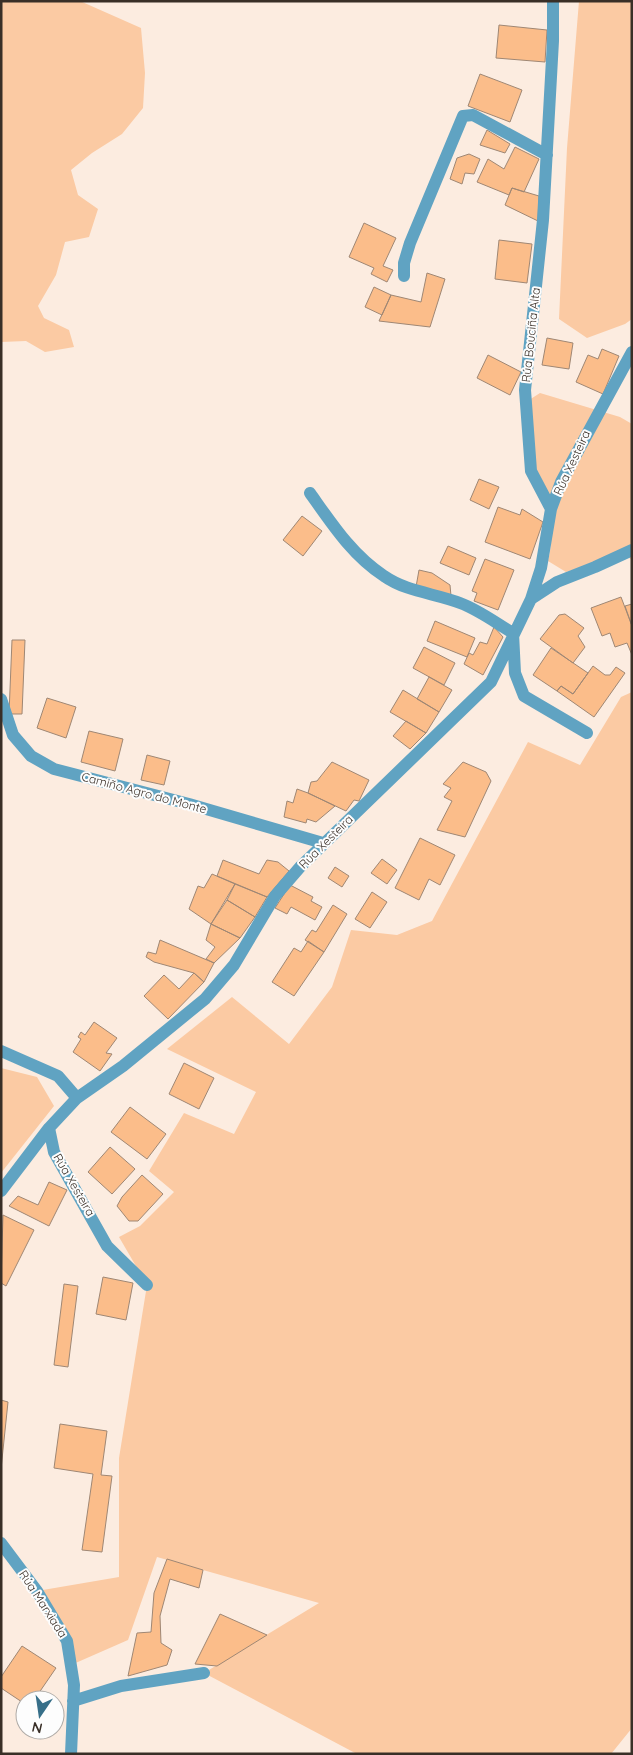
<svg xmlns="http://www.w3.org/2000/svg" width="633" height="1755" font-family="Quicksand,sans-serif">
  <rect width="100%" height="100%" fill="#fcece0"/>
  <path fill="#fbcaa3" d="M1,1H80L141,28L145,73L143,108L122,134L92,153L71,170L78,195L98,209L89,237L65,242L56,275L38,306L44,318L69,330L74,347L45,352L26,341L1,342Z
    M579,1H632V319L625,324L587,338L559,319L567,148Z
    M540,393L620,417L632,424V560L624,554L566,572L548,561C558,522 541,507 532,472C526,451 528,424 526,402Z
    M632,692V1728L611,1754H357L204,1673L319,1603L157,1557L128,1640L71,1665L67,1641L37,1591L119,1577V1458L147,1285L119,1237L140,1226L174,1192L149,1171L184,1113L234,1134L256,1092L167,1049L232,997L289,1044L332,987L351,930L397,935L432,921L528,742L580,765L621,697Z
    M1,1068L37,1077L54,1106L1,1173Z"/>
  <path fill="#fbbd8a" stroke="#9f8774" d="M499,25L547,30L545,62L496,58Z
    M480,74L522,90L510,122L468,106Z
    M487,130L510,144L505,153L480,145Z
    M515,147L539,159L524,192L512,188L509,195L477,182L488,159L504,169Z
    M469,154L480,159L474,174L465,173L462,184L450,179L457,158Z
    M512,188L539,196L538,221L505,205Z
    M364,223L396,238L383,266L393,270L387,282L371,274L374,268L349,257Z
    M499,240L532,244L527,283L495,279Z
    M427,273L445,279L430,327L379,321L391,295L421,302Z
    M374,287L391,295L382,315L365,307Z
    M547,338L573,343L569,369L542,365Z
    M602,349L619,356L603,394L576,382L588,355L598,359Z
    M488,355L521,372L510,395L477,378Z
    M479,479L499,487L489,509L470,500Z
    M498,507L520,515L522,509L543,522L530,559L485,542Z
    M302,516L322,531L303,556L283,540Z
    M448,546L476,558L469,575L440,563Z
    M485,559L514,570L498,610L474,601L477,593L472,591Z
    M419,570L432,573L450,585L451,596L416,587Z
    M621,597L632,626V655L627,643L615,647L610,633L602,636L591,608Z
    M632,604V626L625,606Z
    M565,614L584,628L578,636L585,647L573,663L540,639L559,615Z
    M435,621L475,638L467,657L427,641Z
    M494,627L503,637L483,675L464,664L469,653L473,655L480,642L487,644Z
    M12,640H25L22,714H9Z
    M424,647L455,663L444,685L413,668Z
    M551,648L588,673L573,694L561,686L557,691L533,675Z
    M593,666L605,675H610L616,667L625,673L594,717L557,691L561,686L573,694Z
    M429,677L452,690L439,712L417,699Z
    M403,690L439,712L426,733L390,712Z
    M47,698L76,707L66,738L37,728Z
    M406,721L426,733L410,749L393,736Z
    M89,731L123,739L115,771L81,762Z
    M147,755L170,761L164,785L141,780Z
    M332,762L369,780L359,801L354,800L346,811L308,793L311,782L317,781Z
    M463,762L486,772L491,781L465,837L437,830L452,801L444,797L451,788L443,784Z
    M297,789L308,793L335,806L316,822L307,819L306,823L284,817L287,801L293,803Z
    M420,838L455,855L440,885L429,879L419,900L395,888Z
    M382,859L397,870L387,884L371,873Z
    M223,860L259,874L267,860L278,862L289,871L267,897L217,876Z
    M335,867L349,876L342,887L328,878Z
    M212,874L235,884L211,924L189,909L198,886L204,888Z
    M235,884L267,897L255,917L227,900Z
    M290,885L313,897L311,901L322,907L315,920L291,907L287,914L275,908Z
    M372,892L387,902L370,928L355,919Z
    M227,900L255,917L240,938L211,924Z
    M333,905L347,914L324,952L305,940L312,930L316,932Z
    M211,924L240,938L214,963L206,959L215,947L206,940Z
    M160,940L214,963L204,982L194,973L154,962L146,957L148,952L156,954Z
    M308,941L324,952L294,996L272,982L294,948L301,952Z
    M194,973L204,982L168,1019L144,996L164,975L179,989Z
    M94,1022L117,1038L106,1053L112,1054L100,1071L73,1052L81,1039L78,1037L81,1032L85,1035Z
    M184,1063L214,1078L199,1109L169,1094Z
    M130,1107L166,1134L147,1159L111,1132Z
    M110,1147L135,1169L112,1194L88,1172Z
    M142,1175L163,1194L138,1221H129L117,1206L122,1197Z
    M49,1182L67,1190L49,1226L9,1206L18,1196L38,1205Z
    M3,1215L34,1230L6,1286L1,1283Z
    M103,1277L133,1283L126,1320L96,1314Z
    M64,1284L78,1286L68,1367L54,1365Z
    M1,1400L8,1402L1,1469Z
    M60,1424L107,1431L101,1475L112,1476L102,1552L82,1550L93,1474L54,1468Z
    M167,1559L203,1570L199,1588L170,1579L160,1616L161,1643L172,1650L167,1665L128,1676L137,1633L151,1632L154,1593Z
    M220,1614L267,1635L217,1666L195,1664Z
    M22,1646L56,1668L34,1700H25V1704L1,1688V1677Z"/>
  <g fill="none" stroke-linecap="round" stroke-linejoin="round">
    <path stroke="#60a3c2" stroke-width="12" d="M404,276V263L410,243L463,116L473,115L547,155
      M310,493C332,524 352,555 384,576C407,592 434,593 460,603C479,610 496,623 513,633L515,673L524,696L587,733
      M551,509L531,471L525,390L543,220L553,41V1
      M531,599L557,582L595,567L632,550
      M1,699L13,735L31,756L54,769L189,804L323,843
      M1,1051L58,1076L77,1098
      M1,1191L49,1128
      M147,1285L107,1246L54,1152L49,1128L77,1098L123,1066L205,999L234,965L275,896L301,866L491,682L531,599L541,568L551,509L561,482L632,352
      M1,1543L37,1591L67,1641L74,1685L71,1754
      M73,1701L121,1686L204,1673"/>
  </g>
  <g text-anchor="middle" stroke-width="4" stroke-linejoin="round" paint-order="stroke">
    <g font-size="12" fill="#392f27" stroke="#fdfdfd">
      <text transform="translate(531 335) rotate(-84)" y="4">Rúa Bouciña Alta</text>
      <text transform="translate(572 463) rotate(-65)" y="4">Rúa Xesteira</text>
      <text transform="translate(144 793) rotate(15)" y="4">Camiño Agro do Monte</text>
      <text transform="translate(326 842) rotate(-45)" y="4">Rúa Xesteira</text>
      <text transform="translate(74 1185) rotate(60)" y="4">Rúa Xesteira</text>
      <text transform="translate(43 1604) rotate(57)" y="4">Rúa Marxiada</text>
    </g>
  </g>
  <rect width="633" height="1755" fill="none" stroke="#392f27" stroke-width="5"/>
  <g transform="translate(40 1715) rotate(193)"><circle r="24" fill="#fdfdfd" stroke="#afaba7"/>
  <path d="M0-4L9 19L0 12L-9 19Z" fill="#376f89"/>
  <text y="-8" font-size="14" font-weight="bold" text-anchor="middle" fill="#392f27">N</text>
  </g>
</svg>
